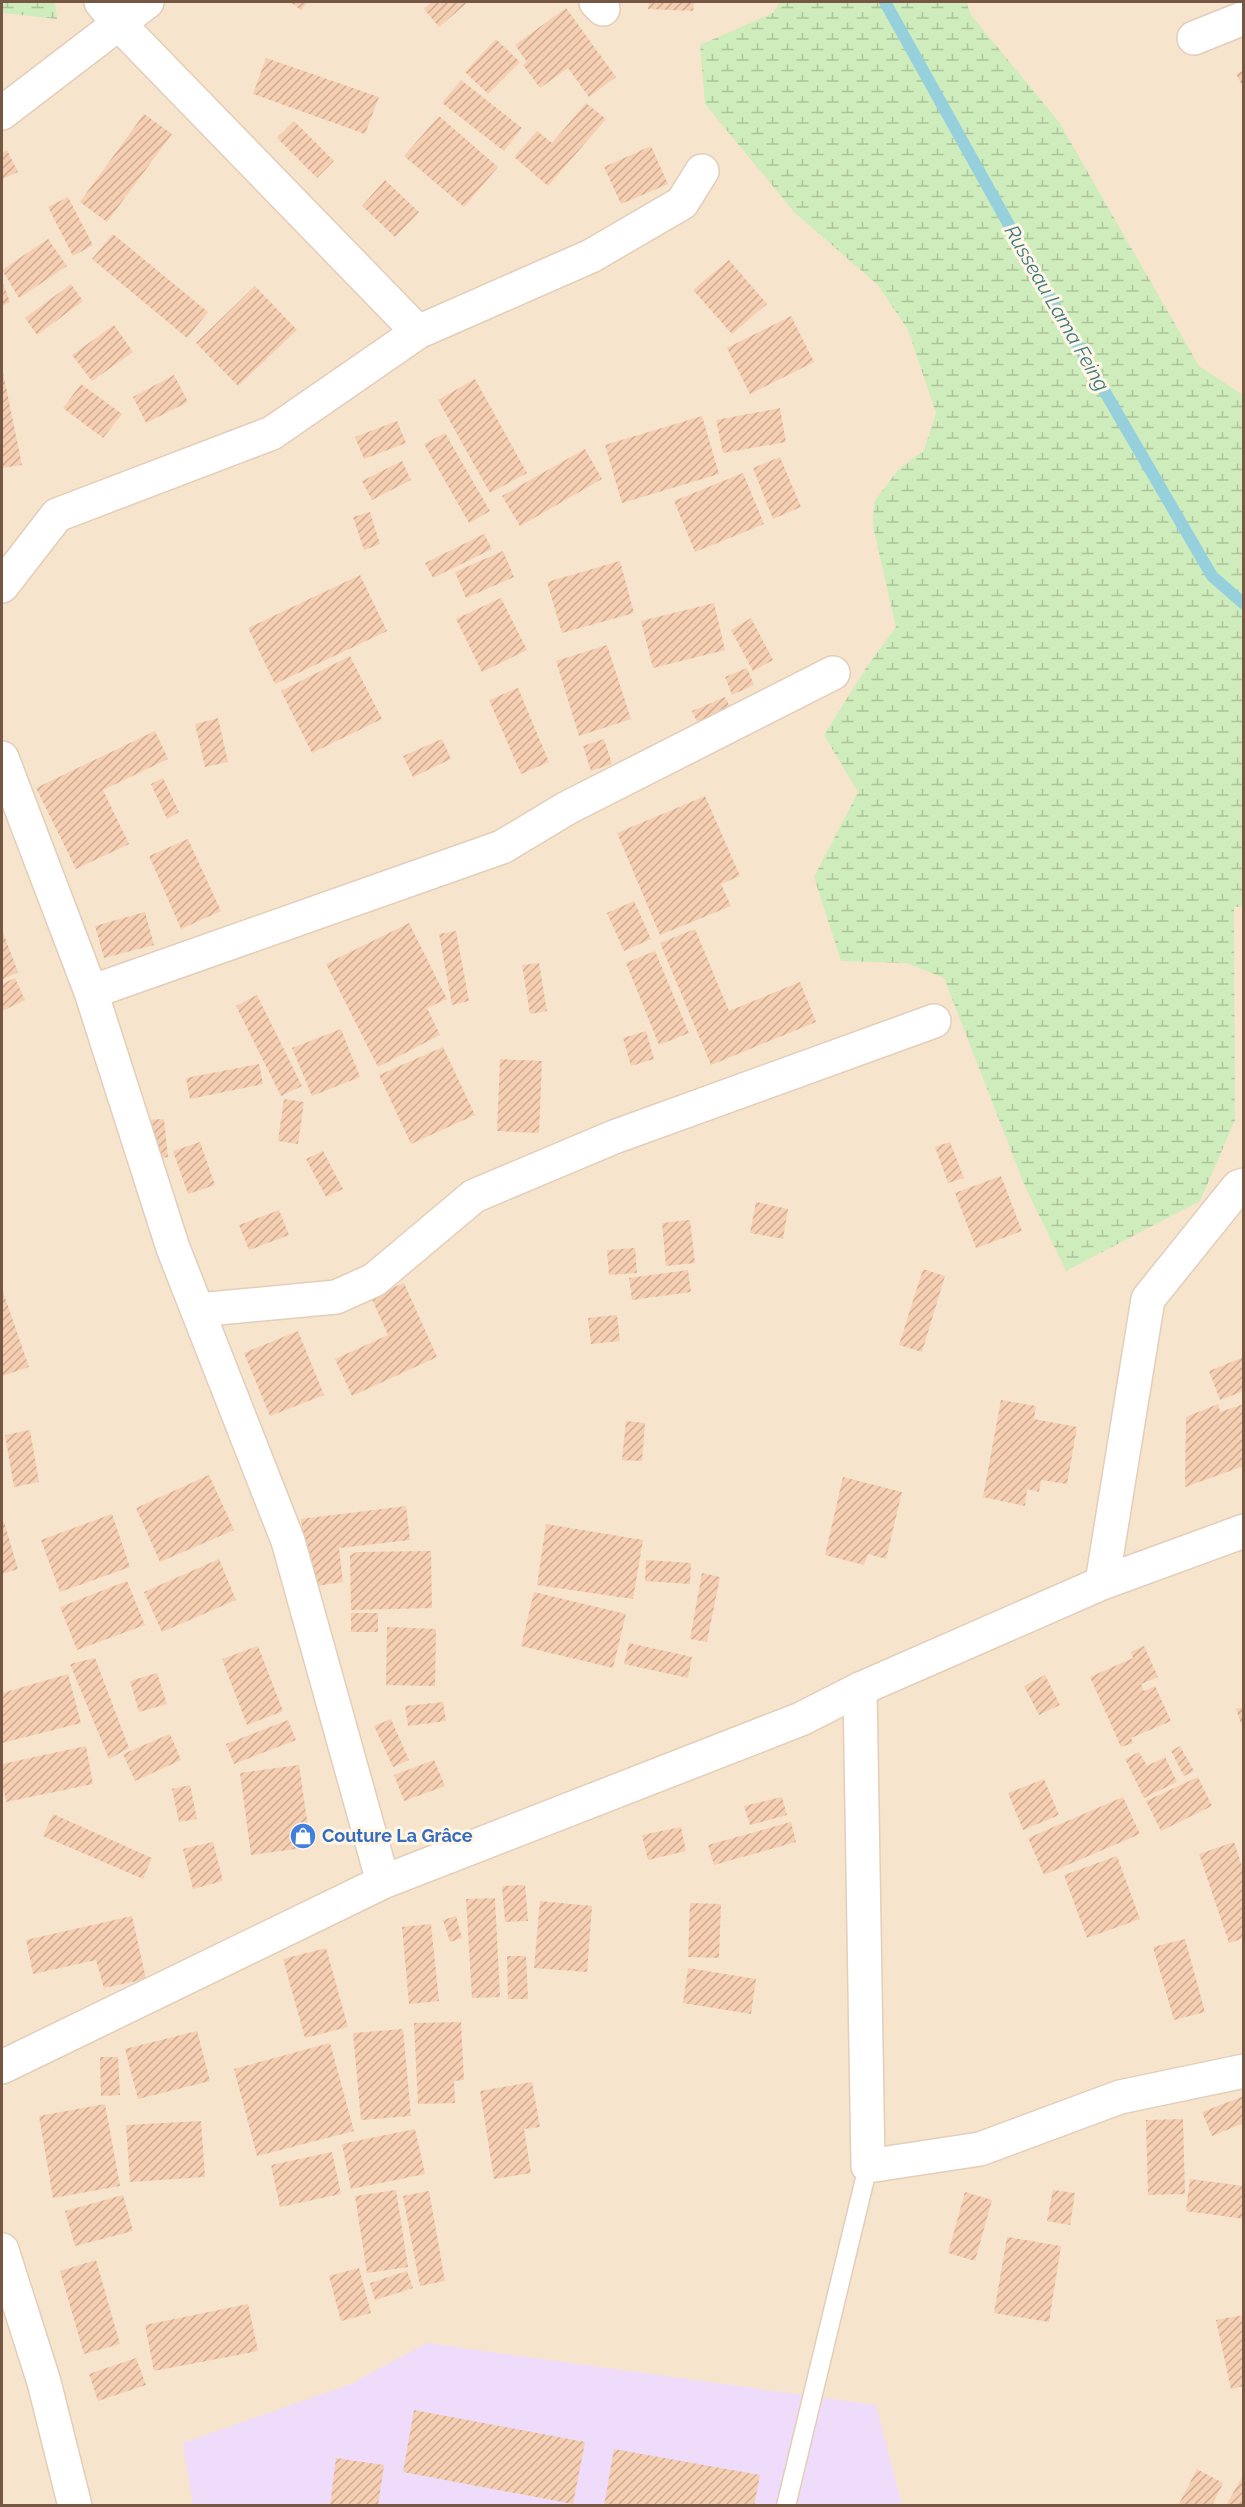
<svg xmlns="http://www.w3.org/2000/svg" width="1245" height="2507" font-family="Raleway,sans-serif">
  <defs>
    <pattern id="wetland-marsh" width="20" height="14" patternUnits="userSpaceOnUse" patternTransform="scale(1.5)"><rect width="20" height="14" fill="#cfedbc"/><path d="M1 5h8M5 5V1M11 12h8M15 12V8" fill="none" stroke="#adc39a"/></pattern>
    <pattern id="building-hatch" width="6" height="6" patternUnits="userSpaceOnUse" patternTransform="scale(1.5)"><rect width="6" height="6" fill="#f6cfb3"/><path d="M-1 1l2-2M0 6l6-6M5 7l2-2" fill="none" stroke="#ccab93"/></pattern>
  </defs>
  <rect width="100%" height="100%" fill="#fef2de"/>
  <path fill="#f7e4cc" d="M2,2H1243V2505H2Z"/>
  <path fill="#efdbfa" d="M427,2343L876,2405L902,2505H193L183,2443L351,2384Z"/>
  <path fill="url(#wetland-marsh)" d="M2,2H55L57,19L2,13Z
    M780,2H966L971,15L1059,122L1199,366L1243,395L1244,907H1234L1235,1120L1200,1201L1066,1271L1024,1184L944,978L907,963L841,961L814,877L858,792L824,735L868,665L896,627L873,526L874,502L898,470L924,450L936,413L908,330L878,285L795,213L705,104L700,45L773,13Z"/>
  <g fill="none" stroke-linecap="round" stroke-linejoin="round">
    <path stroke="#96d0dc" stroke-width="12" d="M885,2L1034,270L1212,576L1244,604"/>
  </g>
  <path fill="url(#building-hatch)" d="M290,2H308L301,10Z
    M432,2H468L439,27L424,9Z
    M649,2H694L693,11L648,9Z
    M566,8L616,77L589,97L568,68L540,88L523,65L527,62L515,45Z
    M496,39L520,62L488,94L465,72Z
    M266,58L379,97L365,134L253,94Z
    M1244,70V89L1236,74Z
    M461,80L522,128L504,151L442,103Z
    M586,103L606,119L548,186L514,157L537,131L552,143Z
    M144,114L172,134L107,222L80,202Z
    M439,116L498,167L464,207L404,156Z
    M294,121L334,161L317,178L277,138Z
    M651,146L668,184L621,204L604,167Z
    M7,150L18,172L2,179V153Z
    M385,180L419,212L395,237L362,206Z
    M68,197L93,245L73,256L48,207Z
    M113,234L208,312L187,338L92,259Z
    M48,239L67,266L19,298L2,270Z
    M729,260L767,304L732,334L693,290Z
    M2,281L10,302L2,306Z
    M71,284L83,301L37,335L25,318Z
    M255,286L297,330L238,386L196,343Z
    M791,316L814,362L750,394L727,348Z
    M114,325L133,352L92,381L72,355Z
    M2,368L22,465L2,468Z
    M174,375L188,402L146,423L133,397Z
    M475,379L527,473L490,493L438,400Z
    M81,384L122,414L103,438L63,408Z
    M780,408L786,442L723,453L716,420Z
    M702,416L719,474L622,503L605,445Z
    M397,421L406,443L364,459L355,437Z
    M445,433L490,511L469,523L424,444Z
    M585,449L602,479L520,526L502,496Z
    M780,457L801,507L773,519L753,468Z
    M402,461L411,480L372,500L362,481Z
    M743,473L764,524L695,552L674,501Z
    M370,512L380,544L364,550L353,517Z
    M484,534L492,549L433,578L425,563Z
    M503,551L514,577L466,598L455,572Z
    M620,561L634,613L562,633L547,582Z
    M360,575L387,631L275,684L248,628Z
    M501,598L527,650L482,672L456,619Z
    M714,603L725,650L653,668L641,621Z
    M751,618L773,660L753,671L731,630Z
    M607,645L631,719L579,736L556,661Z
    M350,656L382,719L312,753L281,691Z
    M747,668L754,685L732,695L725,677Z
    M518,688L549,762L521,774L489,700Z
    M725,697L735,717L702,732L692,711Z
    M218,718L228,762L205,767L195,724Z
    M155,731L168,759L103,790L129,844L76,869L36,788Z
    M442,739L451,759L413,777L403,756Z
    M604,739L612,764L591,771L583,746Z
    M163,778L179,812L167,819L151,784Z
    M705,796L740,876L721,884L731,906L660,935L617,833Z
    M188,839L221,911L181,929L149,856Z
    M634,901L651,939L624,951L607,913Z
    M145,912L154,945L104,958L95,926Z
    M409,923L447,999L427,1008L440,1035L378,1067L326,964Z
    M695,929L729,1011L800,982L816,1022L711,1065L660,943Z
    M2,930L18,972L2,980Z
    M456,931L469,1001L452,1005L439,934Z
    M655,951L689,1033L659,1045L626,963Z
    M539,963L547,1011L530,1014L522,965Z
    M15,978L25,1000L2,1011V984Z
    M257,995L302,1086L281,1096L236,1006Z
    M341,1029L360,1077L312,1096L292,1048Z
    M646,1031L654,1059L631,1066L623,1038Z
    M443,1047L475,1115L411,1144L379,1075Z
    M500,1059L542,1061L539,1133L497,1131Z
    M259,1064L263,1084L190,1099L186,1078Z
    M284,1099L304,1102L298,1144L278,1141Z
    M164,1119L168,1157L151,1159L146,1120Z
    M200,1142L215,1185L188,1194L173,1151Z
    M950,1142L964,1178L948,1183L935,1147Z
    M323,1151L343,1189L326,1197L306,1159Z
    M1001,1176L1022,1231L976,1248L955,1193Z
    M756,1202L788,1209L783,1239L750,1233Z
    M279,1210L289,1235L249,1250L239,1225Z
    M690,1220L695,1263L666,1266L662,1223Z
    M635,1248L637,1273L609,1275L607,1250Z
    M923,1269L945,1276L922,1352L899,1345Z
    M688,1270L691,1292L632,1300L629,1278Z
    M404,1283L437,1357L352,1396L335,1359L388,1335L371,1297Z
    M2,1289L29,1367L2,1376Z
    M617,1315L620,1341L591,1344L588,1318Z
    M298,1331L324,1395L270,1416L244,1353Z
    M1244,1357V1391L1220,1400L1209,1371Z
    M1001,1400L1036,1406L1034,1419L1077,1427L1067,1484L1041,1480L1039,1492L1027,1489L1025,1506L983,1497Z
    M1218,1404L1220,1412L1244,1404V1466L1185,1487L1186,1417Z
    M626,1421L645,1423L642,1461L622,1460Z
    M30,1430L39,1482L14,1487L5,1435Z
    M209,1475L234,1530L160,1562L136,1508Z
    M843,1477L902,1492L886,1559L868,1554L864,1565L825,1555Z
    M406,1506L410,1540L339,1548L343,1582L310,1587L301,1519Z
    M112,1514L130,1567L60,1592L41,1540Z
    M4,1522L18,1569L2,1574V1523Z
    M546,1524L643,1540L633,1599L537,1585Z
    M431,1551L432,1608L351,1610L350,1555L357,1552Z
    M219,1559L236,1600L162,1632L144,1592Z
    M646,1560L691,1563L690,1584L645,1581Z
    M702,1573L720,1577L707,1642L690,1639Z
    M127,1581L145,1625L77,1650L60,1607Z
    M534,1592L626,1614L613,1668L521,1646Z
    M351,1613H378V1632H351Z
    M387,1627L436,1629L435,1686L386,1685Z
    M629,1643L692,1657L688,1678L624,1664Z
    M258,1646L283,1711L247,1725L222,1659Z
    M1144,1646L1158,1677L1141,1684L1144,1691L1155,1686L1171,1721L1131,1738L1133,1743L1121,1747L1090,1677L1133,1658L1131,1652Z
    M95,1658L129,1748L109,1759L70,1664Z
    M157,1673L167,1704L139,1712L130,1681Z
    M68,1674L81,1723L2,1743V1693Z
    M1045,1675L1060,1705L1039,1715L1024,1686Z
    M443,1702L446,1721L408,1726L405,1706Z
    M1244,1707V1729H1243L1236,1709Z
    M391,1719L409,1760L393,1767L374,1726Z
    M288,1720L296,1740L234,1764L226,1744Z
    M170,1734L181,1760L135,1781L123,1754Z
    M86,1746L93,1784L6,1802L2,1782V1764Z
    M1180,1746L1194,1771L1184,1776L1171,1751Z
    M1139,1752L1147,1766L1165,1757L1177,1782L1144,1798L1125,1759Z
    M434,1760L445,1786L404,1801L394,1775Z
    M299,1765L311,1847L251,1855L240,1773Z
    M1198,1777L1212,1806L1161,1831L1146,1801Z
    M1044,1779L1059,1815L1023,1830L1008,1793Z
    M190,1785L197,1819L179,1822L172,1789Z
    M782,1797L787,1815L750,1825L744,1806Z
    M1123,1797L1140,1834L1044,1875L1028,1838Z
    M53,1814L152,1858L143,1879L43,1836Z
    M791,1822L796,1842L714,1865L708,1845Z
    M681,1827L686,1851L648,1860L642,1835Z
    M213,1842L223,1881L193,1889L183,1849Z
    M1234,1842L1244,1872V1938L1229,1943L1199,1854Z
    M1117,1856L1140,1919L1087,1938L1064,1875Z
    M525,1885L528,1921L505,1922L502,1886Z
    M495,1898L500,1997L472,1998L466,1899Z
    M540,1901L592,1906L587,1972L534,1968Z
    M690,1903L721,1904L719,1958L688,1957Z
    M132,1916L146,1979L104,1988L96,1960L33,1974L26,1940Z
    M456,1916L462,1938L450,1942L443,1920Z
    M431,1924L439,2001L409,2004L402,1927Z
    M1185,1939L1205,2012L1174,2020L1153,1947Z
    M326,1948L348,2027L305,2038L283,1959Z
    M507,1956H526L528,1999H508Z
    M688,1968L756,1979L751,2014L683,2003Z
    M461,2022L464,2080L454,2081L455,2103L418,2104L414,2023Z
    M403,2029L411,2116L361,2120L353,2033Z
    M197,2031L210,2081L138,2099L125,2049Z
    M330,2043L354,2131L257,2156L234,2069Z
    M100,2057H118L120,2095L101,2096Z
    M532,2082L540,2127L524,2129L531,2173L494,2179L480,2091Z
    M1244,2096V2123L1212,2136L1202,2112Z
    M105,2104L120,2186L53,2198L39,2116Z
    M1183,2119L1185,2194L1148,2195L1146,2120Z
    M201,2121L205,2177L130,2182L126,2125Z
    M415,2129L425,2174L351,2189L342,2144Z
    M332,2152L341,2194L280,2207L271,2165Z
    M1190,2179L1244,2186V2219L1186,2211Z
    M396,2190L408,2267L367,2273L355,2196Z
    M1053,2190L1075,2193L1070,2225L1047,2221Z
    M429,2191L445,2281L420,2286L403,2196Z
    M965,2192L992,2200L975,2261L948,2253Z
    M123,2195L133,2231L75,2246L65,2211Z
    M1007,2237L1061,2246L1049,2322L994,2313Z
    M96,2260L120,2344L84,2354L60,2271Z
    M359,2268L371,2313L341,2321L329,2276Z
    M407,2271L413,2288L375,2300L370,2283Z
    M248,2304L258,2351L154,2371L145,2325Z
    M1244,2315V2386L1231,2389L1216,2320Z
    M136,2358L146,2385L98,2401L89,2374Z
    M414,2410L585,2442L573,2504L403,2472Z
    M614,2449L760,2475L754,2506H604Z
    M336,2458L384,2465L378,2506H330Z
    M1197,2469L1223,2483L1212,2506H1178Z
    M1244,2473V2506H1226Z"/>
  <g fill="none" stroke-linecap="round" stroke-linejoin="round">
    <defs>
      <path id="lane" d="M786,2506L868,2166"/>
      <path id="street" d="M596,2L603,9
        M1194,38L1244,18
        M2,113L147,2
        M418,332L591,256L682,203L702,171
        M2,586L57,515L272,433L418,332L119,24L101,2
        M2,758L91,992L173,1248L288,1541L383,1882
        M91,992L502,847L567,808L833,673
        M198,1310L336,1297L374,1280L474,1196L614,1137L934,1021
        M1102,1583L1148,1299L1238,1187L1244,1185
        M860,1689L868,2166L980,2149L1120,2097L1244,2071
        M2,2067L383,1882L801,1719L860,1689L1102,1583L1244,1531
        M2,2250L44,2382L75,2506"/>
    </defs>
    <use href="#lane" stroke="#e3ceb9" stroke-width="21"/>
    <use href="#street" stroke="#e3ceb9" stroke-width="36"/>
    <use href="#lane" stroke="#fff" stroke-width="18"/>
    <use href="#street" stroke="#fff" stroke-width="33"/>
  </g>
  <defs>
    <symbol id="shop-disc" viewBox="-11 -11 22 22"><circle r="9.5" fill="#3f7fe0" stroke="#fff6e6"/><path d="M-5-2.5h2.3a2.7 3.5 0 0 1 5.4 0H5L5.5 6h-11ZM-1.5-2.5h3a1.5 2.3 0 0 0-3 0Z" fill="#fff"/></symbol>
  </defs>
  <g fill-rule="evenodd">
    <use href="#shop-disc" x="288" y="1821" width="30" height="30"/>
  </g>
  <g text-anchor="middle" stroke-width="6" stroke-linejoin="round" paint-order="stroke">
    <g font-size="18" font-weight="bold" fill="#366cbe" stroke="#fff6e6" text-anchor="start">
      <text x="322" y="1842">Couture La Grâce</text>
    </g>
    <g font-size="20" font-style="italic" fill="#397785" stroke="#fff6e6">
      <text transform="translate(1057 308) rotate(60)" y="7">Russeau Lama Feing</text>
    </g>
  </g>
  <rect width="1245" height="2507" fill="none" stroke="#765744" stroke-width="6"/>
</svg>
